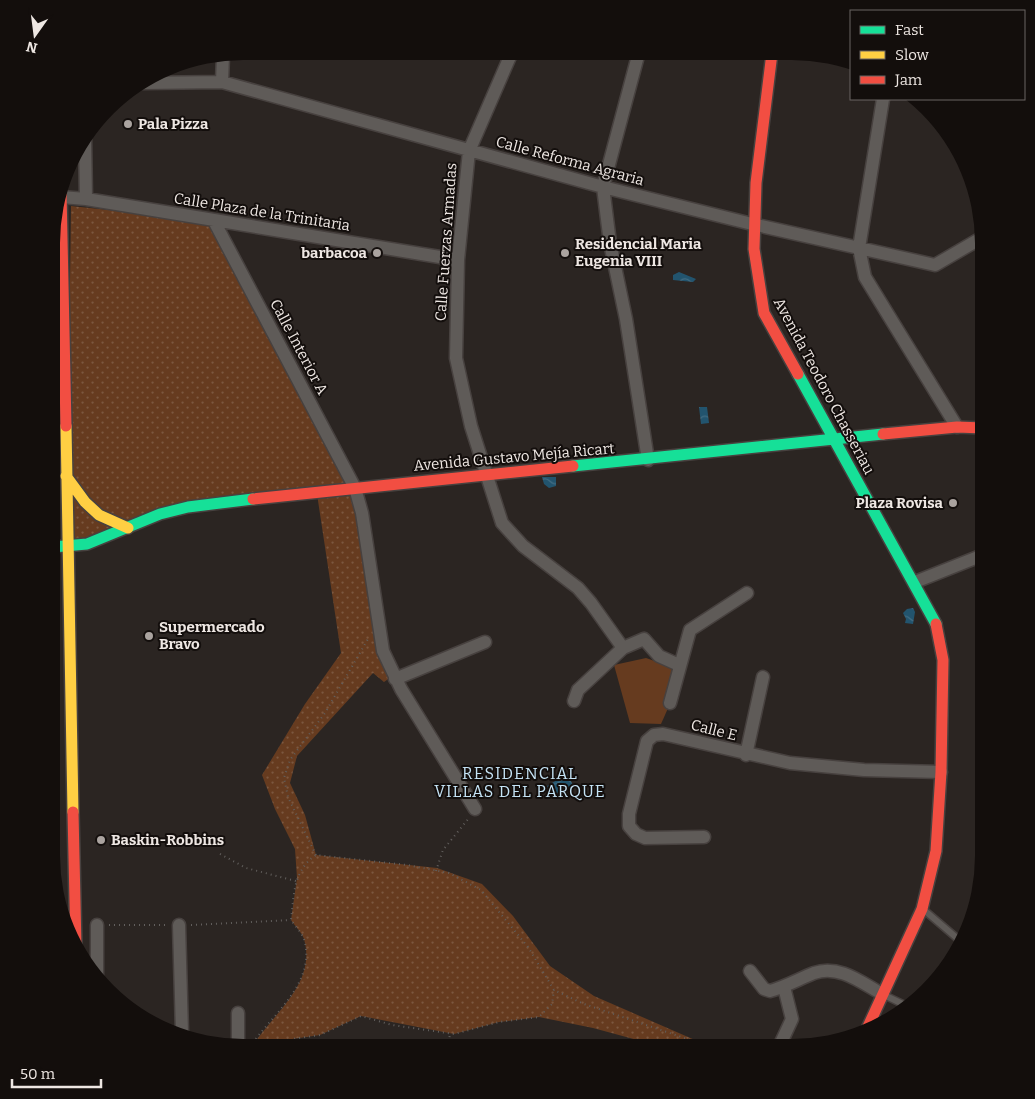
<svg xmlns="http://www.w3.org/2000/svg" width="1035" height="1099" font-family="Bitter,serif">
  <defs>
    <pattern id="park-dots" width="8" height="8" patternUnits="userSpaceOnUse" patternTransform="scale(1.25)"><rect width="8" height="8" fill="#663b1f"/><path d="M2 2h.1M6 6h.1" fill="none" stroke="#7c573f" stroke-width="1.8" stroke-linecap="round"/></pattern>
    <pattern id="water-waves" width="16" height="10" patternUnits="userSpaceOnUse" patternTransform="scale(1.25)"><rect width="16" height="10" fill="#22546e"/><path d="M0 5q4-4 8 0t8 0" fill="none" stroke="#426d83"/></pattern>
  </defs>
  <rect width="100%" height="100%" fill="#2b2522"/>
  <path fill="#663b1f" d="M646,658L672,667L669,706L661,724L630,723L614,665Z"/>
  <path fill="url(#park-dots)" d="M71,206L214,221L352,488L394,675L384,682L373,673L297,756L290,783L305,815L316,855L437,868L482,884L513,916L550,966L594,996L711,1047H663L593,1028L539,1017L499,1022L454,1034L361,1016L320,1035L292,1039L282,1047H252C272,1014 317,984 304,939C302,933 295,926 291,920L297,878L295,849L275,809L262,775L305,704L341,653L317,494L188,507L71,547L67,512Z"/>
  <path fill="url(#water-waves)" d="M679,272L696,279L693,282L673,280V275Z
    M699,407H707L709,423L701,424Z
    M542,477H556V486L549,488L544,484Z
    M913,608L915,612L913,624L905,623L906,619L903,613L907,609Z
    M567,774L573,785L553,795L547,786Z"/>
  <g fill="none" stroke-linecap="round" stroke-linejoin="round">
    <defs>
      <path id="lane" d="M924,910L958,939L960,944
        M884,995L907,1006"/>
      <path id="street" d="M512,52L469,151L458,260L456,358L471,426L502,523L523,546L578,588L591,603L623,648L644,639L659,656L679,665
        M639,52L603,187L610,243L626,319L648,460
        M222,82L223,55
        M143,83L222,82L603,187L752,224L935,265L983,237
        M883,99L859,248L865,277L957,427
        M85,138L86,199
        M61,197L86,199L458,260
        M214,221L355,488L362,513L383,651L401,689L475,809
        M915,582L983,555
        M395,679L485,642
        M574,701L578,690L623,648
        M670,703L690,630L747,593
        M746,755L763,677
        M704,837L645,838L636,834L629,826V814L647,741L654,735L663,734L790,763L864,770L941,772
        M97,925V975
        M179,925L182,1033
        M750,971L764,989L770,991C785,987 799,979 814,973C839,964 862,983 882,994
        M238,1013V1047
        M779,1047L792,1019L784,987"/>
      <path id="fast" d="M798,374L936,624
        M573,466L883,434
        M53,547L87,544L160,514L188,507L253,499"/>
      <path id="slow" d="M66,426L73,812
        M66,476L85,502L99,515L128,528"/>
      <path id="jam" d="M772,53L756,183L754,249L764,313L798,374
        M61,191L66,426
        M883,434L957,427L983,428
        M253,499L573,466
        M73,812L76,947
        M866,1031L922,909L936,851L941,772L943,660L936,624"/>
    </defs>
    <use href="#lane" stroke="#47413f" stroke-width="9"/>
    <use href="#street" stroke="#47413f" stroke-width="15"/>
    <use href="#fast" stroke="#47413f" stroke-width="14"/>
    <use href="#slow" stroke="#47413f" stroke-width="14"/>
    <use href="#jam" stroke="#47413f" stroke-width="14"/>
    <path stroke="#625f5d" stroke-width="2" stroke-dasharray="1 4" stroke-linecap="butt" d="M220,854L246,868L296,881
      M316,855L288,797L284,778L290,760L325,713L368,639
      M436,871L443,850L469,818
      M109,925H166
      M191,925L291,920
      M892,1011L899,1015
      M250,1047C271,1015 317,983 304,939C302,933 295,926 291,920C294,895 293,870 316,855L407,865L449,873L481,890L528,947L554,990L584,1004L711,1047
      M282,1047L292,1039L320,1035L361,1016L392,1025L454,1034L499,1022L539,1017L552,1004L554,990
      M448,1047L450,1034"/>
    <use href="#lane" stroke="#5f5b58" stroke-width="6"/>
    <use href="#street" stroke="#5f5b58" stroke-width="12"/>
    <use href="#fast" stroke="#16e098" stroke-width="11"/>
    <use href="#slow" stroke="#ffcf43" stroke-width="11"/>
    <use href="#jam" stroke="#f24e42" stroke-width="11"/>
  </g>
  <g fill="#aaa39f" stroke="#130e0c" stroke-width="2">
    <circle cx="128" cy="124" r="5"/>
    <circle cx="377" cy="253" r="5"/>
    <circle cx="565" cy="253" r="5"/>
    <circle cx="953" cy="503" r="5"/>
    <circle cx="149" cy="636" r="5"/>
    <circle cx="101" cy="840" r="5"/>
  </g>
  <g text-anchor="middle" stroke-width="4" stroke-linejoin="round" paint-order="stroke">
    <g font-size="15" font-weight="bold" fill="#eee7e3" stroke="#130e0c" text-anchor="start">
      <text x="138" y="129">Pala Pizza</text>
      <text x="575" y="249">Residencial Maria<tspan x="575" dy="17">Eugenia VIII</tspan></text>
      <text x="367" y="258" text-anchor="end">barbacoa</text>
      <text x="943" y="508" text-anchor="end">Plaza Rovisa</text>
      <text x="159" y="632">Supermercado<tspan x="159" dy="17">Bravo</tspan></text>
      <text x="111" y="845">Baskin-Robbins</text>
    </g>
    <g font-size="15" fill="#eee7e3" stroke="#130e0c">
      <text transform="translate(570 161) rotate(15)" y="5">Calle Reforma Agraria</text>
      <text transform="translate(262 212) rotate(9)" y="5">Calle Plaza de la Trinitaria</text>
      <text transform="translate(446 242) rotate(-86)" y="5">Calle Fuerzas Armadas</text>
      <text transform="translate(299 347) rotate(62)" y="5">Calle Interior A</text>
      <text transform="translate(824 386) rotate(62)" y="5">Avenida Teodoro Chasseriau</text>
      <text transform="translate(514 457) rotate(-5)" y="5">Avenida Gustavo Mejía Ricart</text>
      <text transform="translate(714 730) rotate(14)" y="5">Calle E</text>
    </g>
    <g font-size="16" letter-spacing="1" fill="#c6e4f6" stroke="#130e0c">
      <text x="520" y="779">RESIDENCIAL<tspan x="520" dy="18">VILLAS DEL PARQUE</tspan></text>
    </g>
  </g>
  <path d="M0 0H1035V1099H0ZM243 60H792A183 183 0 0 1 975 243V856A183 183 0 0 1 792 1039H243A183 183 0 0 1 60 856V243A183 183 0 0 1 243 60Z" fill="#130e0c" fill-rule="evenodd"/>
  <rect x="850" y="10" width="175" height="90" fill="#130e0c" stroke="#6b6562"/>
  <rect x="860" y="26" width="25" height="8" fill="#16e098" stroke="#6b6562"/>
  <text x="895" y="35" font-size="15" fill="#eee7e3">Fast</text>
  <rect x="860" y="51" width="25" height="8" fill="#ffcf43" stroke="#6b6562"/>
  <text x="895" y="60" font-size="15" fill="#eee7e3">Slow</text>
  <rect x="860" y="76" width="25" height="8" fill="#f24e42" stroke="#6b6562"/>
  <text x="895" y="85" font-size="15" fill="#eee7e3">Jam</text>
  <g transform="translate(35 35) rotate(194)" stroke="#130e0c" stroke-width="4" paint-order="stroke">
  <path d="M0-4L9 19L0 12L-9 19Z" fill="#eee7e3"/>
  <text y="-8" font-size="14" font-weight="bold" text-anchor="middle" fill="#eee7e3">N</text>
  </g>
  <path d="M12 1079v8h89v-8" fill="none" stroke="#eee7e3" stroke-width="2.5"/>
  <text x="20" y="1079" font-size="15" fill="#eee7e3" stroke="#130e0c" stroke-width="4" paint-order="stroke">50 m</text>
</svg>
